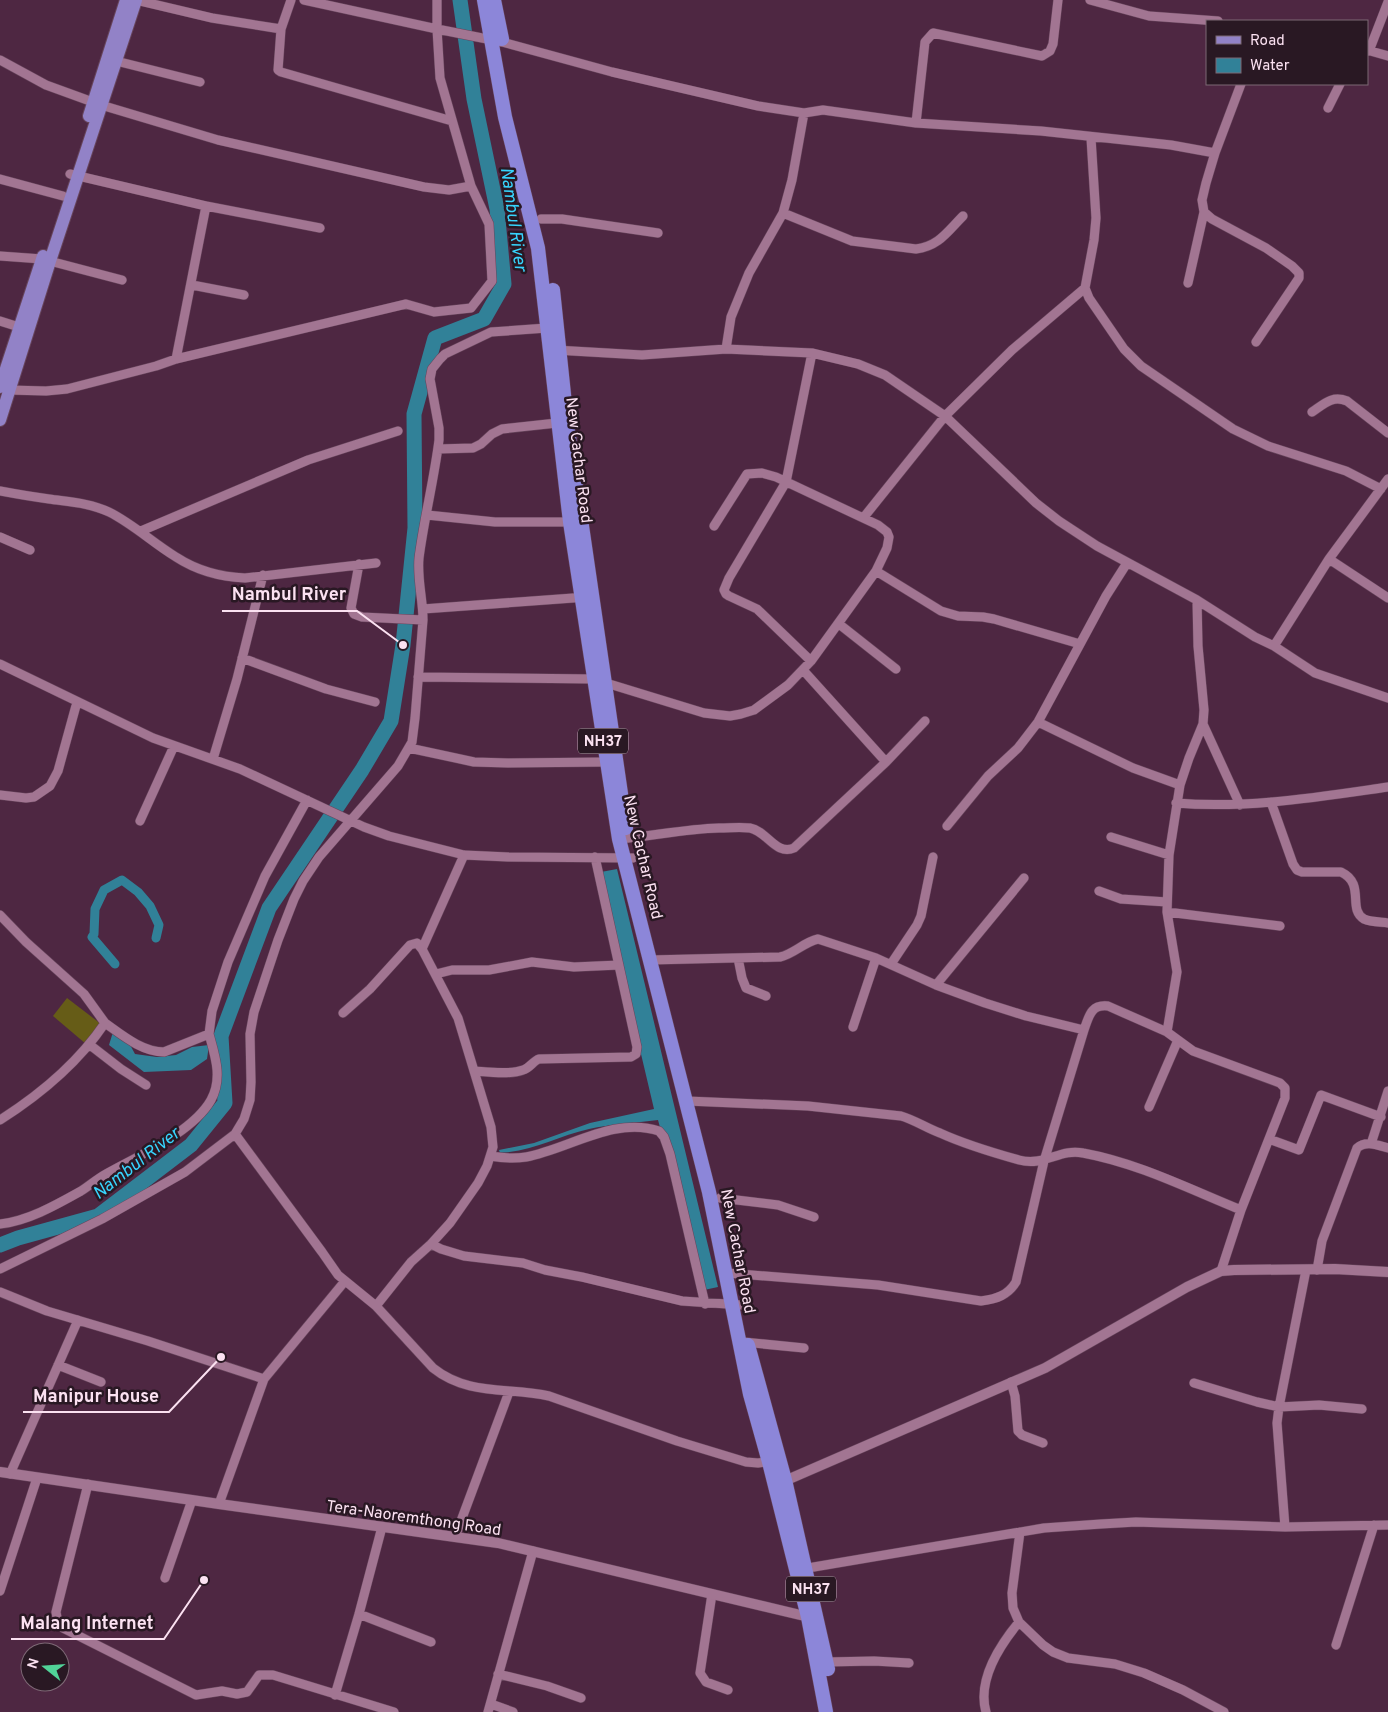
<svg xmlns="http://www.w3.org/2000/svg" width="1388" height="1712" font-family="Overpass,sans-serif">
  <rect width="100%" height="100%" fill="#4e2742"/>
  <path fill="#665c17" d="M67,998L101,1024L86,1044L53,1016Z"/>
  <path fill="#318198" d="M617,869L718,1287L704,1290L658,1120C635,1123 611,1124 589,1129C558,1136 534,1151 500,1153L499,1150L534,1143L590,1123L654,1109L620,965L601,872Z
    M113,1032L128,1041L135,1054L157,1057L176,1055L192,1047L209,1045L207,1059L191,1070L144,1072L109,1045Z"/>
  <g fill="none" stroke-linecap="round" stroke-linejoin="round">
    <path stroke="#318198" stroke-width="9" d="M115,964L92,937L94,934L95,909L104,890L122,880L138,892L150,906L159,925L156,938"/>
    <path stroke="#318198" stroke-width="15" d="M0,1245L18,1238L98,1216L191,1145L225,1103L221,1036L269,908L362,770L391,721L403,645L415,528L414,414L435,338L484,319L504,284L497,209L474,99L460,0"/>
    <defs>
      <path id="minor" d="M136,0L212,18L281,29L291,0
        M437,0V29L502,42L612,72L758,106L804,113L823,110L916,123L1041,131L1171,145L1215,153
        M1090,0L1149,16L1218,21
        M281,29L278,70L281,72L452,121
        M1367,50L1388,56
        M1369,51L1388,2
        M0,60L46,85L101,105L218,140L424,187L449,190L471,186
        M112,60L200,82
        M1241,84L1215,153L1206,183L1202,200L1204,212L1212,219L1266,248L1292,266L1299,273V278L1256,342
        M1328,108L1340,84
        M916,123L925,42L933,33L1042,56L1050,51L1053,44L1058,0
        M1091,138L1096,218L1094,240L1085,288L1089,298L1124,349L1141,366L1233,429L1268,446L1346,471L1381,489
        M70,174L206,206
        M0,179L63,196
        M783,213L852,241L916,249C939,246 947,232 963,216
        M541,219H562L658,233
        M0,256L42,259L122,280
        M1188,283L1204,212
        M192,285L244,295
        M0,321L19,327
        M726,349L731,317L749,273L783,213L792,180L804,113
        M555,350L642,355L726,349L812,353L858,364L885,375L945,416L1036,503L1059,521L1097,546L1197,600L1255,637L1274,646L1315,673L1388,698
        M176,359L206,206L320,228
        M9,390L46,391L67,389L156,366L176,359L406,304L434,312L471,308L492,281L489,224L471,186L440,78L437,29L304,0
        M1312,412C1324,404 1332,395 1347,401L1388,433
        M438,449L473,448L481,444L492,434L502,429L557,423
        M0,491C16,494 33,497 49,499C70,502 90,503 109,512C133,524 153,543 176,557C196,570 221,577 245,578L376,563
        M427,515L495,522H570
        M864,517L945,416L1012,350L1085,288
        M141,531L308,460L398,431
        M0,537L30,550
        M1329,559L1388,598
        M359,564L351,608L354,614L362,617L423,620
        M876,571L941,611L958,616L983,617L994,619L1080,644
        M1197,600L1198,646L1204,710L1203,724L1189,758L1180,785L1169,855L1167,912L1177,972L1167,1032L1193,1051L1280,1083L1285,1088V1098L1241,1210L1221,1271
        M423,609L587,597
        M839,624L896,669
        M1274,646L1329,559L1388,479
        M242,658L326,689L375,702
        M811,661L757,609L729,596L726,594L724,590L729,578L786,482L812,353
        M0,664L153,738L240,769L364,827L389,836L464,855L508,857L633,858
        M803,670L886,762L925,721
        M418,677L593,679L704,713L730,716L741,714L754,710L788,685L811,661L876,571L887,548L889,537L887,532L878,525L776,477L762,473L747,474L714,526
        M1038,722L1133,768L1180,785
        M1203,724L1240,805
        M409,748L474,762L508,763L606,762
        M213,759L237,679L263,575
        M0,795L26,798L34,797L50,786L58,771L77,702
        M1271,802L1293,864L1297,870L1302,872H1341C1366,884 1347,909 1364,919C1371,922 1381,922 1388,923
        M1176,803C1247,809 1318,797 1388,787
        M140,821L174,746
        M947,826L988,776L1018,748L1038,722L1106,596L1127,563
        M1111,837L1169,855
        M619,839C653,836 685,829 719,828C730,828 740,827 750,828C767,831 776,856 794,848L886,762
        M1099,891L1121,899L1167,902
        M1167,912L1280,926
        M0,915L26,942L84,994L105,1023C78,1063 41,1094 0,1120
        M738,958L742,978L746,988L766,996
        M650,960L780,957C794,954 804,942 818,939L876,958L936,985L985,1003L1026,1016L1084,1030L1044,1161L1016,1282C1008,1295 997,1299 981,1301L878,1285L727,1273
        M891,964L917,925L921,916L933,857
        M436,974L452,970H489L532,962L574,967L619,965
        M936,985L1024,878
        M343,1013L370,989L410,945L417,943L422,949
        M105,1023C122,1035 142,1052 164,1052L209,1034L212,1011L228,962L265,876L307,800
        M853,1027L876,958
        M1084,1030C1089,1016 1091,1004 1108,1006L1167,1032
        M90,1045L121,1069L146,1085
        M475,1071C488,1072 510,1075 523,1070C530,1068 533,1061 539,1059L631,1057L636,1054L637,1047L595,857
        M687,1101L808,1106L901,1116C915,1120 926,1128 940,1133C964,1144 994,1153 1019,1160C1044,1167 1060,1148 1083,1153C1138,1163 1189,1189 1241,1210
        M1149,1107L1178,1040
        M235,1134L322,1252L338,1275L376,1306L433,1368C468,1396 508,1387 549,1396L677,1441L746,1462L758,1463L773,1461
        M1269,1139L1299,1150L1321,1095L1381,1117
        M1371,1144L1388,1091
        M491,1156C502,1158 514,1159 526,1157C569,1149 614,1116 659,1131L664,1137L670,1154L705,1304
        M720,1198L778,1205L814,1217
        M0,1224C28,1221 56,1205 81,1191C89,1186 97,1179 106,1174C138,1156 193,1132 211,1100C223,1078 215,1056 209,1034
        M431,1244L441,1249L464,1256L523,1263L545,1270L582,1277L682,1301L742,1305
        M0,1269L102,1219L185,1172L235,1134L244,1119L250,1100L251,1082L250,1034L254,1012L278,940L294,899L303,881L319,857L398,766L412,742L415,718L423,620C423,599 417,579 419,558C424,519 434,480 439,440V428L430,379L432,369L440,359L445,354L491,332L547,328
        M1317,1270L1322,1241L1357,1148C1366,1140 1377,1145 1388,1148
        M0,1292L47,1311L148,1341L264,1379
        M376,1306L411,1262L431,1244L450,1223L478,1183L487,1166L493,1147L491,1127L458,1018L422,949L464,855
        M743,1342L804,1348
        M58,1365L101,1382
        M1011,1382L1015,1396L1018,1431L1022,1435L1043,1443
        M1194,1383L1257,1402L1279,1407L1319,1405L1362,1409
        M10,1474L78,1320
        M88,1484L56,1612L58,1623L63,1628L196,1695L222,1691L237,1694L247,1692L259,1675H273L394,1712
        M219,1504L264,1379L345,1281
        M1285,1527L1277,1423L1279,1407L1306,1270
        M1020,1532L1012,1593L1013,1608L1019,1622L1043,1645L1053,1652L1068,1658L1115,1664L1144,1673L1183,1690L1224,1712
        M455,1537L509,1392
        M802,1569L1044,1528L1101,1524L1136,1522L1285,1527L1388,1525
        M165,1578L192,1500
        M0,1591L37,1478
        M712,1594L700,1673L706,1682L728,1690
        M359,1614L431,1642
        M1336,1645L1374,1525
        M827,1662L874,1661L909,1663
        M498,1674L547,1686L581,1698
        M335,1695L359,1614L382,1527
        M491,1704L513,1712
        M488,1712L533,1551
        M986,1712C977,1680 1000,1645 1019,1622"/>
      <path id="tertiary" d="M0,1472L219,1504L498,1543L813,1618
        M780,1483L1045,1368L1187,1287L1221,1271L1234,1270L1335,1269L1388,1272"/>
      <path id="primary" d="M89,116L126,0
        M0,387L43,256
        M0,420L50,261L136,0"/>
      <path id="trunk" d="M484,0L505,117L538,248L570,522L619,839L709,1192L750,1394L769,1462L808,1617L826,1712
        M494,0L502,39
        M553,290L567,423L626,828
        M748,1345L785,1480L828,1669"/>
    </defs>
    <use href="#minor" stroke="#67455c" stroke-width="10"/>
    <use href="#tertiary" stroke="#67455c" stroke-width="11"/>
    <use href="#primary" stroke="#67455c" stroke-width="14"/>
    <use href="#trunk" stroke="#67455c" stroke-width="15"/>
    <use href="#minor" stroke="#a27592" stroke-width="9"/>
    <use href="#tertiary" stroke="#a27592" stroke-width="10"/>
    <use href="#primary" stroke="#9282c7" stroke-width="12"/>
    <use href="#trunk" stroke="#8c86d9" stroke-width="14"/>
  </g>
  <g text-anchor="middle" stroke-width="5" stroke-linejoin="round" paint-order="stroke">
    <g fill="#291823" stroke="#bca5b3" stroke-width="1">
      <rect x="578" y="728.5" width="50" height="25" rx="4"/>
      <rect x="786" y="1576.5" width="50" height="25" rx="4"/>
    </g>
    <g font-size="15" font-weight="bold" fill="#fbe1f1">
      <text x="603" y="746">NH37</text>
      <text x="811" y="1594">NH37</text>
    </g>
    <g font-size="16" fill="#fbe1f1" stroke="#291823">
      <text transform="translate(580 460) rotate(83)" y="6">New Cachar Road</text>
      <text transform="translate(644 857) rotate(77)" y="6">New Cachar Road</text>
      <text transform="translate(739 1251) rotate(79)" y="6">New Cachar Road</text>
      <text transform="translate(414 1517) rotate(8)" y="6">Tera-Naoremthong Road</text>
    </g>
    <g font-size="18" font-style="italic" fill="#37d4fd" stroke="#291823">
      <text transform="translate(514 219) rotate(82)" y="6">Nambul River</text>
      <text transform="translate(136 1163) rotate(-38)" y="6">Nambul River</text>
    </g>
  </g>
  <path fill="none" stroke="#fbe1f1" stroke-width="2" d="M403 645L357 611H222M221 1357L169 1412H23M204 1580L164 1639H11"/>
  <g fill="#fbe1f1" stroke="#291823" stroke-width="2">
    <circle cx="403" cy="645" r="5"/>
    <circle cx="221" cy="1357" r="5"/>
    <circle cx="204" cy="1580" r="5"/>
  </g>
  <g font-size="18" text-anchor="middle" font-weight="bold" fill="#fbe1f1" stroke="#291823" stroke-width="5" stroke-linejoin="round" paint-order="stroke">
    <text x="289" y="600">Nambul River</text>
    <text x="96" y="1402">Manipur House</text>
    <text x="87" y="1629">Malang Internet</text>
  </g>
  <rect x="1206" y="20" width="162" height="65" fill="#291823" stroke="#7d6875"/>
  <rect x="1216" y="36" width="25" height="8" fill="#9282c7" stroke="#7d6875"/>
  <text x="1250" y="45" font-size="15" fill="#fbe1f1">Road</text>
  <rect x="1216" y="58" width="25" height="15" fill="#318198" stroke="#7d6875"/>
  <text x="1250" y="70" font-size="15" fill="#fbe1f1">Water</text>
  <g transform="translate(45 1667) rotate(287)"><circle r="24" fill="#291823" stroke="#7d6875"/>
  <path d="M0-4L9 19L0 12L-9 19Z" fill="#51d398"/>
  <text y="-8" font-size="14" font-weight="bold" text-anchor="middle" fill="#fbe1f1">N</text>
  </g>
</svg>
